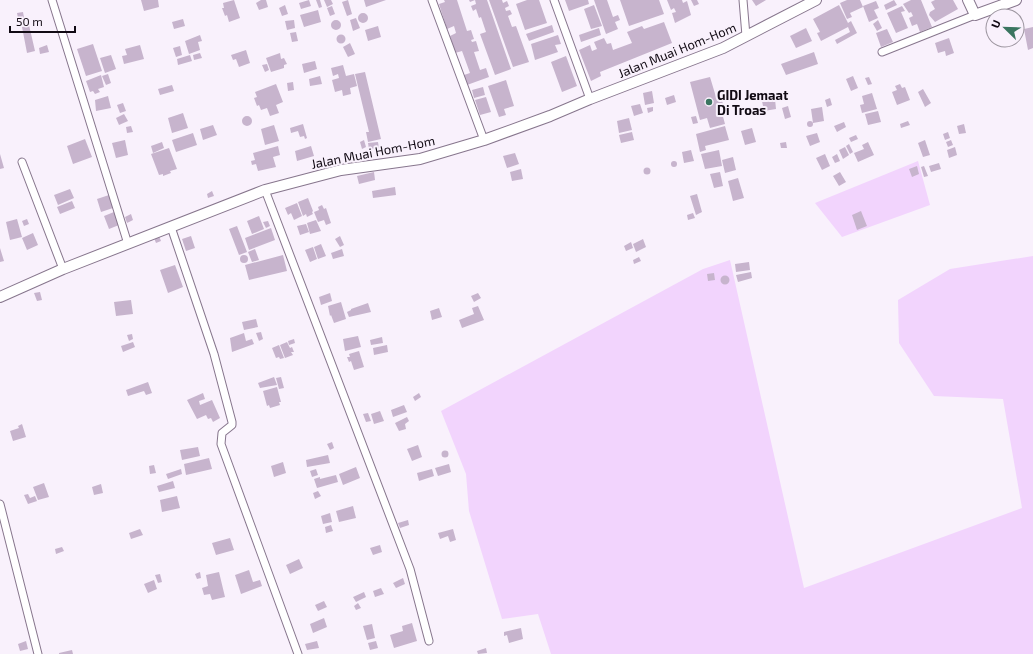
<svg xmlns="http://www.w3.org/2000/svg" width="1033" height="654" font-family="'Exo 2',sans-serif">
  <rect width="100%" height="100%" fill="#f9f1fc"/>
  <path fill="#f2d4fd" d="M918,161L930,205L842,237L815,203Z
    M1033,256V654H551L538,614L502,619L469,511L466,474L441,411L703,269L730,260L804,588L1022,508L1003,399L934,396L899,343L898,300L950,269Z"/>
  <path fill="#c7b4cd" d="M141,0H158L159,7L144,11Z
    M234,0L240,18L229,22L227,15L225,16L222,8H224L223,3Z
    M261,0H266L268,7L259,10L256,3Z
    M309,0L311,6L301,9L299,3Z
    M316,0H320L322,7L319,8Z
    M324,0H331L333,4L327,7Z
    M348,0L352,14L347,16L342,2Z
    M364,0H386L366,7Z
    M444,0H457L467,31L471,30L474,39L471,40L472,42L476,41L479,51L474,52L480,70L486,68L489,77L467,85L464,75L470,73L462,51L455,53L450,36L456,33L454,26L447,29L439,4L445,2Z
    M469,0H487L511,69L495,75L480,34L486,32L481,17L479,18L476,9L473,11L471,6L476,4L475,0L470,2Z
    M489,0H502L503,3L507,1L509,6L505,8L506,11L510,10L512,14L508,16L512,27L516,26L529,62L513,67Z
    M527,0H539L547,23L525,30L516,4Z
    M565,0H588L589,4L569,11Z
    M594,0H607L613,17L618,15L620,20L615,22L618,29L606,34Z
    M620,0H659L664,14L629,26Z
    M667,0H682L683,3L687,1L691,15L675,23L672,13L676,12L674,8L671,10Z
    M691,0H697L699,4L694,6Z
    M752,0H766L756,6Z
    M847,0H860L863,7L850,13L852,17L847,19L840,3Z
    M894,0L897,5L886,10L884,5Z
    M911,0H921L932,27L920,32L917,24L912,26L909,18L913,16L911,12L909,13L903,4Z
    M935,0H953L958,9L935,22L929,15L930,12L935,9L931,2Z
    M876,1L879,8L874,10L878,18L869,22L863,6Z
    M285,5L288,14L282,16L279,8Z
    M594,5L602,26L591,29L584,9Z
    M839,5L848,23L851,21L857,33L837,44L835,40L850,32L848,27L821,41L817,33L820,32L813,19Z
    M332,6L335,14L330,16L327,8Z
    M902,6L905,11L901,12L908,28L896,33L887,13Z
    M318,10L321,22L304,27L300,15Z
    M23,12L25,23L19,24L17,13Z
    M358 18a5 5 0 1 1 10 0a5 5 0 1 1-10 0Z
    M356,18L360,28L353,31L350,20Z
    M183,19L185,26L174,29L172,22Z
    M294,20L295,28L287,30L285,21Z
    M878,20L882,28L877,31L873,24Z
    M331 25a5 5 0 1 1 10 0a5 5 0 1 1-10 0Z
    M664,22L672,43L600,72L601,76L591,81L579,50L590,45L592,51L597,49L594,42L604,38L607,44L611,43L613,50L632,43L627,32L642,26L644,29Z
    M29,25L35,51L27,53L22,27Z
    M552,25L554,32L529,41L526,34Z
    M378,26L381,37L368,41L365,30Z
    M1033,27V48L1028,50L1024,29Z
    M599,28L601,35L581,42L579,35Z
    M806,28L812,41L796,48L790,36Z
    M887,29L893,42L881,47L876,33Z
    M296,32L298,41L292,42L290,33Z
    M336.5 39a4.5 4.5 0 1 1 9 0a4.5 4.5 0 1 1-9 0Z
    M200,35L202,41L198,42L200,50L189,54L185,41Z
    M558,35L561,44L555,45L558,52L535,60L531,44Z
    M949,38L954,53L946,56L945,51L938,53L935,43Z
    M350,43L355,54L348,57L343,47Z
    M93,44L102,71L86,76L77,49Z
    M47,45L49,52L40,54L39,48Z
    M140,45L144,59L124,64L122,56L127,55L125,49Z
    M180,46L182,55L176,57L173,48Z
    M246,50L250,63L239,67L236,59L233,60L231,55Z
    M814,52L818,64L786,75L781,64Z
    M200,53L202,58L194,60L193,55Z
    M280,53L281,59L284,58L287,64L284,65V68L271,72L266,58Z
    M111,55L116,69L105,73L100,58Z
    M190,55L192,61L178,65L177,59Z
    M566,56L577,86L562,92L551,62Z
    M315,61L317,69L304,73L302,64Z
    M267,64L269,70L265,72L262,65Z
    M343,65L346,76L354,74L357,86L350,88L351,94L343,96L342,90L335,92L332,80L339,78L338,74L333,76L331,68Z
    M365,72L381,139L368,142L366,132H369L355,74Z
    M108,74L111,83L106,85L102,76Z
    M101,75L104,87L98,89L100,92L95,94L93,91L90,92L86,81Z
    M320,76L322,84L310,86L309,79Z
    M853,76L858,88L851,91L846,79Z
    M710,77L716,97H717L719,102L722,101L726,112L722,113L725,124L710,128L707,118L700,120L690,82Z
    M869,77L872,84L868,85L865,78Z
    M506,80L514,106L504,109L506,115L499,117L488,86Z
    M293,82L294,90L288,91L287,83Z
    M276,84L283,102L276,105L279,113L270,116L267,108L261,110L259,105L257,106L254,98L257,97L255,92Z
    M900,84L902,88L905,87L910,100L897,105L892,92L897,90L895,86Z
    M172,85L174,91L160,95L158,89Z
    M483,87L485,95L474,98L472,90Z
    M923,89L931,103L925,107L918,92Z
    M652,91L654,103L645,105L643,93Z
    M872,93L877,109L862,113L860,105L864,104L862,96Z
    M674,95L676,102L667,105L665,98Z
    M108,96L111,108L96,111L95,100Z
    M486,97L491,112L480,115L475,100Z
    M830,98L832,105L827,107L825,100Z
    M775,99L776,109L764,111L762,101Z
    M123,103L126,111L120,113L117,105Z
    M640,104L643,113L634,116L631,106Z
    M788,106L791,117L785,119L782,108Z
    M653,107V111L648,113L647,108Z
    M822,107L824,121L813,123L811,109Z
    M878,111L881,122L868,125L865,114Z
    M183,113L188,128L172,133L168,118Z
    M124,114L128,121L119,125L116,118Z
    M696,116L698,123L693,124L691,117Z
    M242 121a5 5 0 1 1 10 0a5 5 0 1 1-10 0Z
    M629,118L632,130L619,133L617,121Z
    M908,121L910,125L901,128L900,124Z
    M807 124a3 3 0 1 1 6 0a3 3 0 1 1-6 0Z
    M844,122L846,127L837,132L834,126Z
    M303,124L307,138L305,139L304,136L300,137L298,131L291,133L290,128Z
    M964,124L966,133L959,134L957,126Z
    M213,125L217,135L203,140L200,129Z
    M274,125L279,141L265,145L261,129Z
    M131,126L133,132L127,133L126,127Z
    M725,126L729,140L705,146L706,150L700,152L696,134Z
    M752,128L756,142L745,145L741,131Z
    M632,132L634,140L621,143L619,135Z
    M948,132L950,138L945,140L943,134Z
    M193,133L197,145L176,152L172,140Z
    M817,133L820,142L810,146L806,136Z
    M856,135L858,139L851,142L849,138Z
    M85,139L92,157L73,164L67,146Z
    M125,140L128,155L116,158L112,143Z
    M364,140L366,147L362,149L360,142Z
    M925,140L930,155L923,157L918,143Z
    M951,140L953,145L948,147L946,142Z
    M162,142L164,148L153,153L151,146Z
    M378,142L379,148L369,149L368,143Z
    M786,142L787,148H781L780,143Z
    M868,142L874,155L858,162L854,153L864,149L862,145Z
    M849,144L853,152L850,154L846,146Z
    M278,146L280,155L273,157L276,167L258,171L256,164L252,165L251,161L255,160L253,153Z
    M311,146L314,156L297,161L295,151Z
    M845,147L849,155L843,159L839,150Z
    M955,147L957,155L949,158L947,150Z
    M169,148L177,169L170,171L171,173L163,176V174L159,175L151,154Z
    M691,150L694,161L684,163L682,152Z
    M719,150L722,166L705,169L701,154Z
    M515,153L519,164L507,168L503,156Z
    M0,154L4,168L0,169Z
    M825,154L830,166L822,170L816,158Z
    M837,154L840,161L835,163L832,157Z
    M733,157L736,170L725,173L722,160Z
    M671 164a3 3 0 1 1 6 0a3 3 0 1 1-6 0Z
    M939,163L941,169L931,172L929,166Z
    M917,166L919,174L912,177L909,169Z
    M924,166L928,176L924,177L921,167Z
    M643.5 171a3.5 3.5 0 1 1 7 0a3.5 3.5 0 1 1-7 0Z
    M521,169L523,179L512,181L510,172Z
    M374,172L375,180L359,184L357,176Z
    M720,172L723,186L714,188L710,174Z
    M840,172L846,182L839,186L833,176Z
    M738,178L744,198L733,201L728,181Z
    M395,187L396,195L373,198L372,191Z
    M70,189L74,198L58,205L54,195Z
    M212,191L214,196L208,198L207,194Z
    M697,194L702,212L696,215L690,196Z
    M109,195L113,208L101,212L97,199Z
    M308,198L313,211L312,212L313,214L307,217L306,214L303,216L298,202Z
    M72,201L75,208L60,214L57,207Z
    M297,203L302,216L294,220L291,213L288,215L285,208Z
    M322,205L324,209L326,208L331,223L326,225L324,220L318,222L314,212L319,210L318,207Z
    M861,211L867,226L857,230L852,215Z
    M114,212L119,225L109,229L104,216Z
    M693,213L695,218L688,220L687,215Z
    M131,214L133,220L127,223L125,217Z
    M259,216L264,229L252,234L247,221Z
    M17,219L22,237L10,240L6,222Z
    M27,219L29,224L24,226L22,221Z
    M316,220L321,231L310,234L307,223Z
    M268,221L270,226L266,228L263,222Z
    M306,224L309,232L300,235L297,226Z
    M237,226L247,252L239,255L229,229Z
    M271,228L275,240L249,250L245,238Z
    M33,233L38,245L27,250L22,238Z
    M159,236L161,241L156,243L154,238Z
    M191,236L195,248L186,251L182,239Z
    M340,236L344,245L340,247L335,239Z
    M643,239L646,247L636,252L633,244Z
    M631,242L633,248L626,251L624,246Z
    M321,244L326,256L318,259L314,247Z
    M313,247L317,259L310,262L305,250Z
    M0,248L4,261L0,262Z
    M255,249L259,260L252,262L248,252Z
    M342,249L344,256L333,259L331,253Z
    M283,255L287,271L249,280L245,265Z
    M240 259a4 4 0 1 1 8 0a4 4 0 1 1-8 0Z
    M639,257L641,261L634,264L633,260Z
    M749,262L750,270L736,272L735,264Z
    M175,265L183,287L168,293L160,270Z
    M751,272L752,278L738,282L736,275Z
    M714,273L715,280L708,281L707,274Z
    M720.5 280a4.5 4.5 0 1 1 9 0a4.5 4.5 0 1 1-9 0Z
    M40,292L42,300L37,301L34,293Z
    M330,293L332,301L321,305L319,297Z
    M478,293L481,298L474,302L471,296Z
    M131,300L133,314L116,316L114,302Z
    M341,302L346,319L334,323L331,315L330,316L328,306Z
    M368,303L371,312L349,317L347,312L351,310V309Z
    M478,306L484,320L462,328L459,320L474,314L472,308Z
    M439,308L442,317L432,320L430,311Z
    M256,319L258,327L244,330L242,322Z
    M261,332L263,339L259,341L256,333Z
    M244,333L246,341L252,339L254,344L232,352L230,338Z
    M132,334L133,339L129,341L127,335Z
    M358,336L361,347L345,351L343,339Z
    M382,337L383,343L371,345L370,340Z
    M294,339L295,343L289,345L288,341Z
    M133,342L135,347L123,352L121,346Z
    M287,342L290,348L292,347L294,352H291L293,355L285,358L280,345Z
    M279,345L284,358L280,359L279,357L276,358L272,348Z
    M387,345L388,352L374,355L373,348Z
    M359,351L364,367L354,370L351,361L349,362L347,357H350L349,354Z
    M274,377L277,385L260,388L258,383Z
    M281,377L284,388L279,389L276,378Z
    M148,382L152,393L146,395L144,391L128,396L126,390Z
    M277,387L281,402H279L280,405L270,408L269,405L267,406L263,391Z
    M203,393L205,399L199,401L200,405L212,400L220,418L213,422L211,418L208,419L206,415L197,419L187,400Z
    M419,393L421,397L415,401L413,397Z
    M404,405L407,412L393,417L391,410Z
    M380,411L384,421L374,424L371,414Z
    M368,413L371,421L366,422L363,414Z
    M407,417L409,421L405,424L406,429L399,431L395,423Z
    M22,424L26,437L13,441L10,431L19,428L18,426Z
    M332,442L334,448L330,450L327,444Z
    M418,445L422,457L412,461L407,449Z
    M198,447L200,456L182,460L180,450Z
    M441.5 454a3.5 3.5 0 1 1 7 0a3.5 3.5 0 1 1-7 0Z
    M328,455L330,463L307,467L306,460Z
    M209,458L212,469L186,475L184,464Z
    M283,462L286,473L274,477L271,466Z
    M449,464L451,472L438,476L435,468Z
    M154,465L156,473L150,474L149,466Z
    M356,467L360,478L343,485L339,474Z
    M181,469L182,474L168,479L166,474Z
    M316,469L318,475L312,477L310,471Z
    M432,469L434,476L419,481L417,473Z
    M336,475L338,482L317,488L314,479L320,477V479Z
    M173,481L175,488L159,492L157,486Z
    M44,483L49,497L38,500L33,487Z
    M101,484L103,493L94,495L92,487Z
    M318,491L321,496L315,499L313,493Z
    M28,494L30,498L35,496L37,501L28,504L24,495Z
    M177,496L180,508L162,512L160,500Z
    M353,506L356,518L339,522L336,511Z
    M330,513L332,522L323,524L321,516Z
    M408,520L409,525L400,528L398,523Z
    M331,525L333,531L326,533L325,527Z
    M140,529L143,535L131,539L129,533Z
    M453,529L456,540L450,542L448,536L440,539L438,533Z
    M230,538L234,550L216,555L212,543Z
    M380,545L382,552L373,555L370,548Z
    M62,547L64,551L56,554L55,549Z
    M299,559L303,568L290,574L286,565Z
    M249,570L253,582L260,580L262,586L241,594L235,575Z
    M200,572L201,578L197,579L195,574Z
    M219,572L225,597L212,600L210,594L204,595L202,588L208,586L206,575Z
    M160,574L162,582L158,583L155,575Z
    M403,578L405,584L396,588L393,583Z
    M154,580L157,589L148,593L144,584Z
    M381,588L384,594L375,597L373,591Z
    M364,592L366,597L356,602L353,597Z
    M324,601L327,607L318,611L315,605Z
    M358,603L361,608L356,610L354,606Z
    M324,618L327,627L313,633L310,624Z
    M412,623L417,641L394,648L390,635L403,631L402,626Z
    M372,624L375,638L367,640L363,626Z
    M521,628L523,639L509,643L507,635L504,636V632Z
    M26,641L28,649L20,651L18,644Z
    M317,641L319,648L307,650L305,644Z
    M376,641L378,648L370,650L368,643Z
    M486,648L487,653L478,654L477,651Z
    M72,650L73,654H59V653Z"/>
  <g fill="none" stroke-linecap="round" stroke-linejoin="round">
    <defs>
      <path id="street" d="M52,0L128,244
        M432,0L484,140
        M554,0L590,99
        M743,0L746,36
        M882,52L975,15
        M22,162L63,269
        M265,190L410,569L429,641
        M171,227L214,354L232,422V425L222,433L221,444L298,654
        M0,504L38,654"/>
      <path id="secondary" d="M968,0L975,15L1016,0
        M0,297L63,269L265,190L341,170L420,159L484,140L550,116L590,99L723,48L816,0"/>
    </defs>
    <use href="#street" stroke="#87768d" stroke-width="9"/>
    <use href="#secondary" stroke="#87768d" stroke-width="12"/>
    <use href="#street" stroke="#fff" stroke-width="7"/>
    <use href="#secondary" stroke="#fff" stroke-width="10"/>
  </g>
  <circle fill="#3a7560" stroke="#f9f1fc" stroke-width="1.5" cx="709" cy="102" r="4"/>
  <g text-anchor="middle" stroke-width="4" stroke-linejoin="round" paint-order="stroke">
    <g font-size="13" fill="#110a13" stroke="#f9f1fc">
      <text transform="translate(677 50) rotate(-22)" y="5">Jalan Muai Hom-Hom</text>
      <text transform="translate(373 152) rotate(-11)" y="5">Jalan Muai Hom-Hom</text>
    </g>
    <g font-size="13" font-weight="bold" fill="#110a13" stroke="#f9f1fc" text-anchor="start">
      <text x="717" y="100">GIDI Jemaat<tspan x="717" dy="15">Di Troas</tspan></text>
    </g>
  </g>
  <g transform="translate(1005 28) rotate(293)"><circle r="19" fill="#f9f1fc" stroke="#9c959f"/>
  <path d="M0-3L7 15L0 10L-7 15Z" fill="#3a7560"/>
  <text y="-6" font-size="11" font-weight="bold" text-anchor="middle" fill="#110a13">U</text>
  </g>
  <path d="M10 26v6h65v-6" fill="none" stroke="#110a13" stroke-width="2"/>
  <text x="16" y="26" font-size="12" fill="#110a13" stroke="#f9f1fc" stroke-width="3" paint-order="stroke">50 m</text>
</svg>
